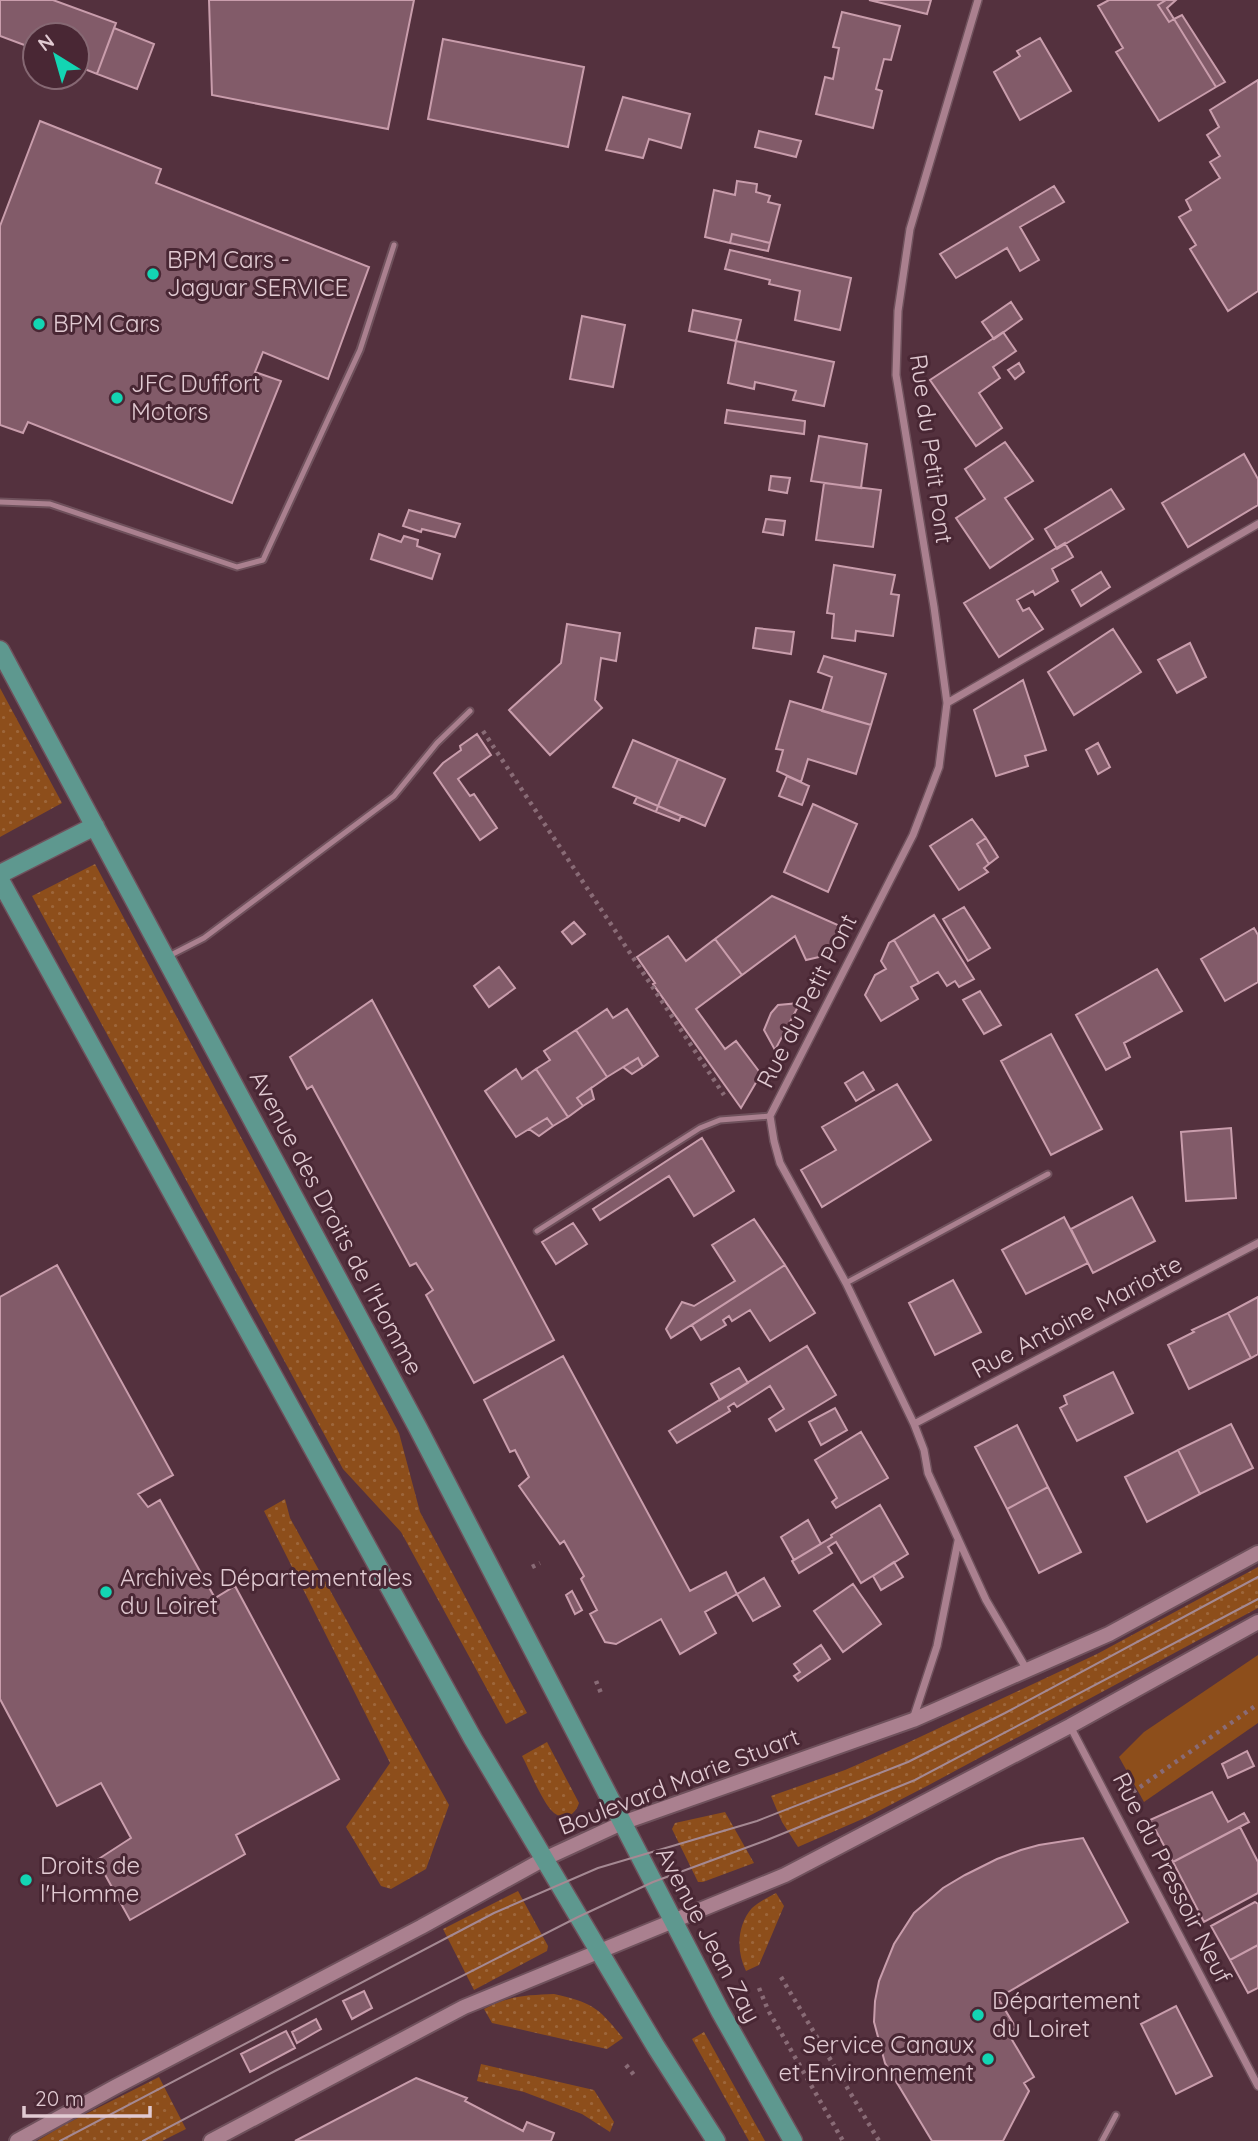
<svg xmlns="http://www.w3.org/2000/svg" width="1258" height="2141" font-family="Quicksand,sans-serif">
  <defs>
    <pattern id="grass-dots" width="8" height="8" patternUnits="userSpaceOnUse" patternTransform="scale(1.75)"><rect width="8" height="8" fill="#8d4e1b"/><path d="M2 2h.1M6 6h.1" fill="none" stroke="#9d663b" stroke-width="1.8" stroke-linecap="round"/></pattern>
  </defs>
  <rect width="100%" height="100%" fill="#54313e"/>
  <path fill="url(#grass-dots)" d="M0,688L62,803L0,837Z
    M95,864L399,1433L420,1512L527,1713L506,1724L401,1532L343,1469L32,896Z
    M285,1499L290,1518L449,1805L426,1869L391,1889L381,1886L346,1827L390,1763L264,1511Z
    M1258,1567V1608L927,1786L867,1817L798,1847L782,1822L771,1796L845,1770L905,1744L1097,1654Z
    M547,1742L579,1803C575,1817 561,1822 551,1810C540,1797 530,1771 522,1756Z
    M725,1812L754,1863L703,1882H698L672,1829L675,1823Z
    M518,1891L548,1946L547,1951L474,1990L443,1929Z
    M776,1893L784,1906L759,1965L746,1971C736,1951 737,1925 752,1908C759,1902 768,1897 776,1893Z
    M554,1994C593,2003 598,2007 623,2038L607,2049L492,2023L484,2009C507,1996 528,1995 554,1994Z
    M704,2032L765,2141H749L692,2039Z
    M481,2064L594,2090L614,2122L610,2132L582,2114L524,2092L477,2081Z
    M159,2077L186,2129L162,2141H37L62,2126Z"/>
  <path fill="#8d4e1b" d="M1258,1655V1723L1144,1802L1119,1757L1144,1732Z"/>
  <path fill="#825b69" stroke="#c99dac" stroke-width="2" d="M0,0H53L116,23L97,74L77,66V35H35V49L0,36Z
    M209,0H414L388,129L212,95Z
    M869,0H931L927,14Z
    M1109,0H1166L1158,5L1169,22L1174,19L1216,87L1159,121L1116,52L1123,48L1098,6Z
    M1166,0H1176L1167,8L1174,19L1169,22L1158,5Z
    M842,12L900,26L891,60L884,59L876,89L882,91L873,128L816,114L825,77L833,79L839,48L833,47Z
    M1182,15L1225,82L1216,87L1174,19Z
    M114,28L154,44L137,89L97,74Z
    M1040,38L1071,91L1020,120L994,72L1020,56L1017,51Z
    M443,39L584,67L568,147L428,119Z
    M1258,80V291L1228,311L1190,249L1196,245L1179,217L1191,210L1186,200L1220,178L1210,162L1220,156L1207,135L1219,127L1210,110Z
    M623,97L690,114L681,148L649,139L643,158L606,150Z
    M40,121L161,169L156,183L369,267L328,379L263,352L255,372L281,381L232,503L28,422L23,433L0,425V226Z
    M759,131L801,141L796,157L755,147Z
    M737,181L757,184L756,192L770,196L768,202L780,205L770,243L732,234L730,243L705,237L714,190L735,195Z
    M1054,186L1064,202L1020,227L1039,260L1020,271L1007,248L956,278L940,254Z
    M732,234L770,243L768,251L730,243Z
    M730,250L851,278L840,330L795,320L800,291L769,284L770,280L725,269Z
    M1011,302L1022,319L994,339L982,322Z
    M693,310L741,320L736,341L689,331Z
    M582,316L625,325L613,387L570,379Z
    M1003,332L1016,351L993,367L1000,378L979,393L1002,428L976,446L930,380Z
    M736,341L834,362L824,406L793,400L796,391L755,382L754,389L728,383Z
    M1019,363L1024,372L1015,379L1008,370Z
    M727,410L805,421L804,434L725,423Z
    M819,436L867,444L861,488L811,481Z
    M1005,442L1033,481L1005,498L1033,539L990,568L956,518L985,499L965,469Z
    M1244,454L1258,479V505L1188,547L1162,503Z
    M771,476L790,478L787,493L769,490Z
    M824,483L881,490L873,547L816,540Z
    M1111,489L1124,509L1057,549L1045,529Z
    M409,510L460,524L455,537L422,529L421,532L403,526Z
    M766,519L785,521L783,535L763,532Z
    M379,534L401,542L404,536L418,540L417,546L440,554L432,579L371,559Z
    M1065,543L1073,557L1052,569L1058,581L1035,595L1033,591L1017,600L1023,611L1029,608L1043,629L999,657L964,603Z
    M834,565L895,575L891,594L899,595L893,636L856,631L855,641L832,638L834,614L827,613Z
    M1101,572L1110,587L1081,606L1072,590Z
    M567,624L620,633L616,661L601,658L595,700L602,708L550,755L509,710L561,663Z
    M756,628L794,632L791,654L753,648Z
    M1113,629L1141,672L1074,715L1048,672Z
    M1190,643L1206,677L1177,693L1158,660Z
    M824,656L886,674L871,725L822,711L832,677L818,672Z
    M1023,680L1046,750L1025,756L1028,766L996,776L974,710Z
    M790,701L871,725L856,774L808,759L801,782L777,771L783,750L776,749Z
    M477,734L491,755L458,779L470,796L474,794L497,828L480,840L434,773L443,763L461,750L460,746Z
    M633,740L678,759L658,806L613,787Z
    M1098,743L1110,767L1098,774L1086,750Z
    M678,759L725,779L705,826L658,806Z
    M787,776L809,786L802,805L779,796Z
    M637,797L658,806L656,812L634,803Z
    M813,804L857,824L828,892L784,872Z
    M658,806L681,816L679,821L656,812Z
    M972,819L986,838L977,844L989,864L984,868L988,872L959,890L930,846Z
    M986,838L998,857L989,864L977,844Z
    M772,896L840,926L828,955L806,960L795,936L742,975L715,939Z
    M964,907L990,948L968,961L943,919Z
    M934,915L974,979L959,987L955,981L947,986L938,972L919,983L894,940Z
    M574,922L585,934L572,944L562,932Z
    M1254,928L1258,935V982L1225,1001L1201,959Z
    M668,936L686,961L715,939L742,975L696,1009L725,1049L736,1041L761,1074L741,1108L653,984L655,983L637,957Z
    M894,940L919,983L911,987L918,999L881,1021L865,995L875,975L886,969L881,961L889,943Z
    M499,967L515,988L489,1007L474,986Z
    M1157,969L1182,1011L1124,1043L1130,1057L1106,1070L1076,1015Z
    M980,991L1001,1025L984,1034L963,1000Z
    M372,1000L554,1340L474,1383L426,1295L433,1290L416,1263L410,1266L312,1086L307,1089L290,1057Z
    M800,1003L775,1050L764,1030L771,1013L778,1005Z
    M607,1009L613,1018L627,1009L658,1056L643,1067L638,1058L607,1077L576,1030Z
    M576,1030L607,1077L577,1098L583,1106L568,1117L536,1069L550,1060L544,1051Z
    M1051,1034L1102,1129L1051,1155L1001,1061Z
    M638,1058L643,1067L632,1074L623,1067Z
    M516,1069L522,1079L536,1069L568,1117L553,1126L547,1118L516,1137L485,1091Z
    M863,1072L874,1090L856,1101L845,1083Z
    M897,1084L931,1140L822,1207L801,1170L836,1150L822,1127Z
    M591,1088L594,1099L583,1106L577,1098Z
    M547,1118L553,1126L539,1136L529,1129Z
    M1231,1128L1236,1198L1186,1201L1181,1132Z
    M702,1138L734,1191L694,1216L669,1176L600,1220L593,1209Z
    M1132,1197L1155,1241L1093,1273L1071,1229Z
    M1064,1217L1088,1263L1026,1294L1002,1250Z
    M754,1219L785,1265L671,1338L666,1329L682,1302L694,1306L735,1281L712,1245Z
    M573,1223L587,1244L556,1264L542,1242Z
    M57,1265L173,1475L138,1494L148,1507L160,1500L215,1598L235,1586L339,1779L236,1835L245,1854L130,1920L97,1860L131,1838L101,1783L57,1806L0,1699V1297Z
    M785,1265L815,1313L770,1341L750,1310L732,1321L729,1316L723,1320L726,1325L701,1340L692,1325Z
    M953,1280L981,1332L935,1355L909,1303Z
    M1258,1297V1354L1251,1358L1228,1313Z
    M1228,1313L1251,1358L1189,1389L1168,1345L1194,1332L1192,1330Z
    M807,1346L836,1395L776,1431L769,1419L784,1409L770,1386L737,1407L734,1403L728,1407L730,1411L677,1443L669,1431Z
    M563,1356L690,1591L726,1572L737,1594L705,1612L716,1633L680,1654L661,1619L616,1644L605,1642L590,1614L597,1610L581,1579L584,1576L564,1541L560,1544L519,1486L529,1477L515,1450L510,1452L484,1400Z
    M739,1368L748,1383L720,1400L711,1384Z
    M1113,1372L1133,1413L1077,1441L1060,1408L1067,1404L1064,1396Z
    M835,1408L847,1430L821,1445L809,1422Z
    M1231,1424L1253,1468L1200,1494L1178,1450Z
    M1017,1425L1048,1487L1007,1509L975,1447Z
    M861,1432L888,1478L836,1508L832,1502L837,1498L815,1460Z
    M1178,1450L1200,1494L1147,1522L1125,1477Z
    M1048,1487L1081,1552L1039,1573L1007,1509Z
    M880,1505L908,1554L861,1583L836,1542L828,1547L832,1553L799,1573L792,1561L832,1537L831,1535Z
    M808,1520L821,1544L794,1560L781,1537Z
    M894,1562L903,1577L881,1590L873,1576Z
    M764,1578L780,1606L753,1621L737,1594Z
    M853,1584L881,1624L843,1652L814,1611Z
    M572,1591L582,1610L575,1614L566,1595Z
    M821,1645L830,1659L798,1681L794,1676L800,1672L794,1664Z
    M1247,1751L1254,1766L1228,1778L1222,1764Z
    M1212,1792L1228,1822L1244,1813L1249,1822L1173,1862L1150,1820Z
    M1240,1827L1258,1862V1893L1204,1922L1173,1862Z
    M1083,1838L1128,1922L998,1998L1016,2028L1008,2033L1034,2077L1024,2083L1029,2091L1003,2141H932L885,2063L874,2022L875,2001L879,1981L894,1944L914,1913L943,1888L965,1875L997,1859L1021,1850L1039,1845Z
    M1255,1902L1258,1904V1945L1230,1960L1211,1926Z
    M1258,1945V1988L1248,1993L1230,1960Z
    M364,1991L372,2008L352,2019L343,2001Z
    M1176,2006L1212,2076L1176,2094L1141,2024Z
    M316,2019L321,2029L297,2043L292,2032Z
    M286,2031L295,2048L250,2072L241,2054Z
    M416,2078L467,2098L465,2101L523,2131L527,2122L554,2133L551,2141H295Z"/>
  <g fill="none" stroke-linecap="round" stroke-linejoin="round">
    <defs>
      <path id="service" d="M0,502L50,504L237,567L263,560L360,350L394,245
        M167,957L204,938L394,796L437,743L470,711
        M537,1231L700,1128L720,1120L770,1116
        M846,1283L1048,1174
        M1102,2141L1116,2115"/>
      <path id="minor" d="M978,0L910,229L898,311L896,375L934,607L947,703L939,767L913,835L770,1116L774,1141L780,1163L846,1283L914,1424L924,1450L928,1473L986,1600L1027,1670
        M947,703L1258,524
        M914,1424L1258,1243
        M913,1719L937,1646L958,1541
        M1070,1726L1258,2086"/>
      <path id="secondary" d="M17,2141L115,2087L421,1927L544,1859L622,1823L913,1720L1109,1634L1258,1553
        M211,2141L464,2007L785,1875L1070,1726L1258,1622"/>
      <path id="primary" d="M0,650L418,1428L720,2011L793,2141
        M0,874L95,826
        M0,880L473,1739L656,2047L716,2141"/>
    </defs>
    <use href="#service" stroke="#6f515c" stroke-width="9"/>
    <use href="#minor" stroke="#6f515c" stroke-width="10"/>
    <use href="#secondary" stroke="#6f515c" stroke-width="18"/>
    <use href="#primary" stroke="#6f515c" stroke-width="21"/>
    <path stroke="#896b76" stroke-width="4.5" stroke-dasharray="3.5 5" stroke-linecap="butt" d="M483,731L724,1095
      M532,1567L540,1563
      M596,1681L601,1693
      M1133,1792L1258,1704
      M781,1977L879,2141
      M759,1988L768,2010L843,2141
      M626,2065L634,2075"/>
    <use href="#service" stroke="#aa808f" stroke-width="5"/>
    <use href="#minor" stroke="#aa808f" stroke-width="7"/>
    <use href="#secondary" stroke="#aa808f" stroke-width="14"/>
    <use href="#primary" stroke="#5e988f" stroke-width="18"/>
    <path stroke="#a58993" stroke-width="2" d="M60,2141L494,1913L598,1868L757,1821L908,1762L1005,1713L1258,1577
      M143,2141L275,2071L578,1917L653,1882L767,1840L915,1780L1258,1599"/>
  </g>
  <g fill="#13d5b3" stroke="#492734" stroke-width="2.5">
    <circle cx="153" cy="274" r="7"/>
    <circle cx="39" cy="324" r="7"/>
    <circle cx="117" cy="398" r="7"/>
    <circle cx="106" cy="1592" r="7"/>
    <circle cx="26" cy="1880" r="7"/>
    <circle cx="978" cy="2015" r="7"/>
    <circle cx="988" cy="2059" r="7"/>
  </g>
  <g text-anchor="middle" stroke-width="6" stroke-linejoin="round" paint-order="stroke">
    <g font-size="24" fill="#e1cad2" stroke="#492734" text-anchor="start">
      <text x="167" y="268">BPM Cars -<tspan x="167" dy="28">Jaguar SERVICE</tspan></text>
      <text x="53" y="332">BPM Cars</text>
      <text x="131" y="392">JFC Duffort<tspan x="131" dy="28">Motors</tspan></text>
      <text x="120" y="1586">Archives Départementales<tspan x="120" dy="28">du Loiret</tspan></text>
      <text x="40" y="1874">Droits de<tspan x="40" dy="28">l'Homme</tspan></text>
      <text x="992" y="2009">Département<tspan x="992" dy="28">du Loiret</tspan></text>
      <text x="974" y="2053" text-anchor="end">Service Canaux<tspan x="974" dy="28">et Environnement</tspan></text>
    </g>
    <g font-size="24" fill="#e1cad2" stroke="#492734">
      <text transform="translate(931 449) rotate(82)" y="8">Rue du Petit Pont</text>
      <text transform="translate(807 1001) rotate(-63)" y="8">Rue du Petit Pont</text>
      <text transform="translate(336 1223) rotate(62)" y="8">Avenue des Droits de l'Homme</text>
      <text transform="translate(1077 1317) rotate(-28)" y="8">Rue Antoine Mariotte</text>
      <text transform="translate(679 1782) rotate(-21)" y="8">Boulevard Marie Stuart</text>
      <text transform="translate(1172 1878) rotate(63)" y="8">Rue du Pressoir Neuf</text>
      <text transform="translate(708 1935) rotate(62)" y="8">Avenue Jean Zay</text>
    </g>
  </g>
  <g transform="translate(56 56) rotate(323)"><circle r="33" fill="#492734" stroke="#866873" stroke-width="2"/>
  <path d="M0-5L12 26L0 18L-12 26Z" fill="#13d5b3"/>
  <text y="-10" font-size="19" font-weight="bold" text-anchor="middle" fill="#e1cad2">N</text>
  </g>
  <path d="M24 2106v10h126v-10" fill="none" stroke="#e1cad2" stroke-width="3.5"/>
  <text x="35" y="2106" font-size="21" fill="#e1cad2" stroke="#492734" stroke-width="5" paint-order="stroke">20 m</text>
</svg>
